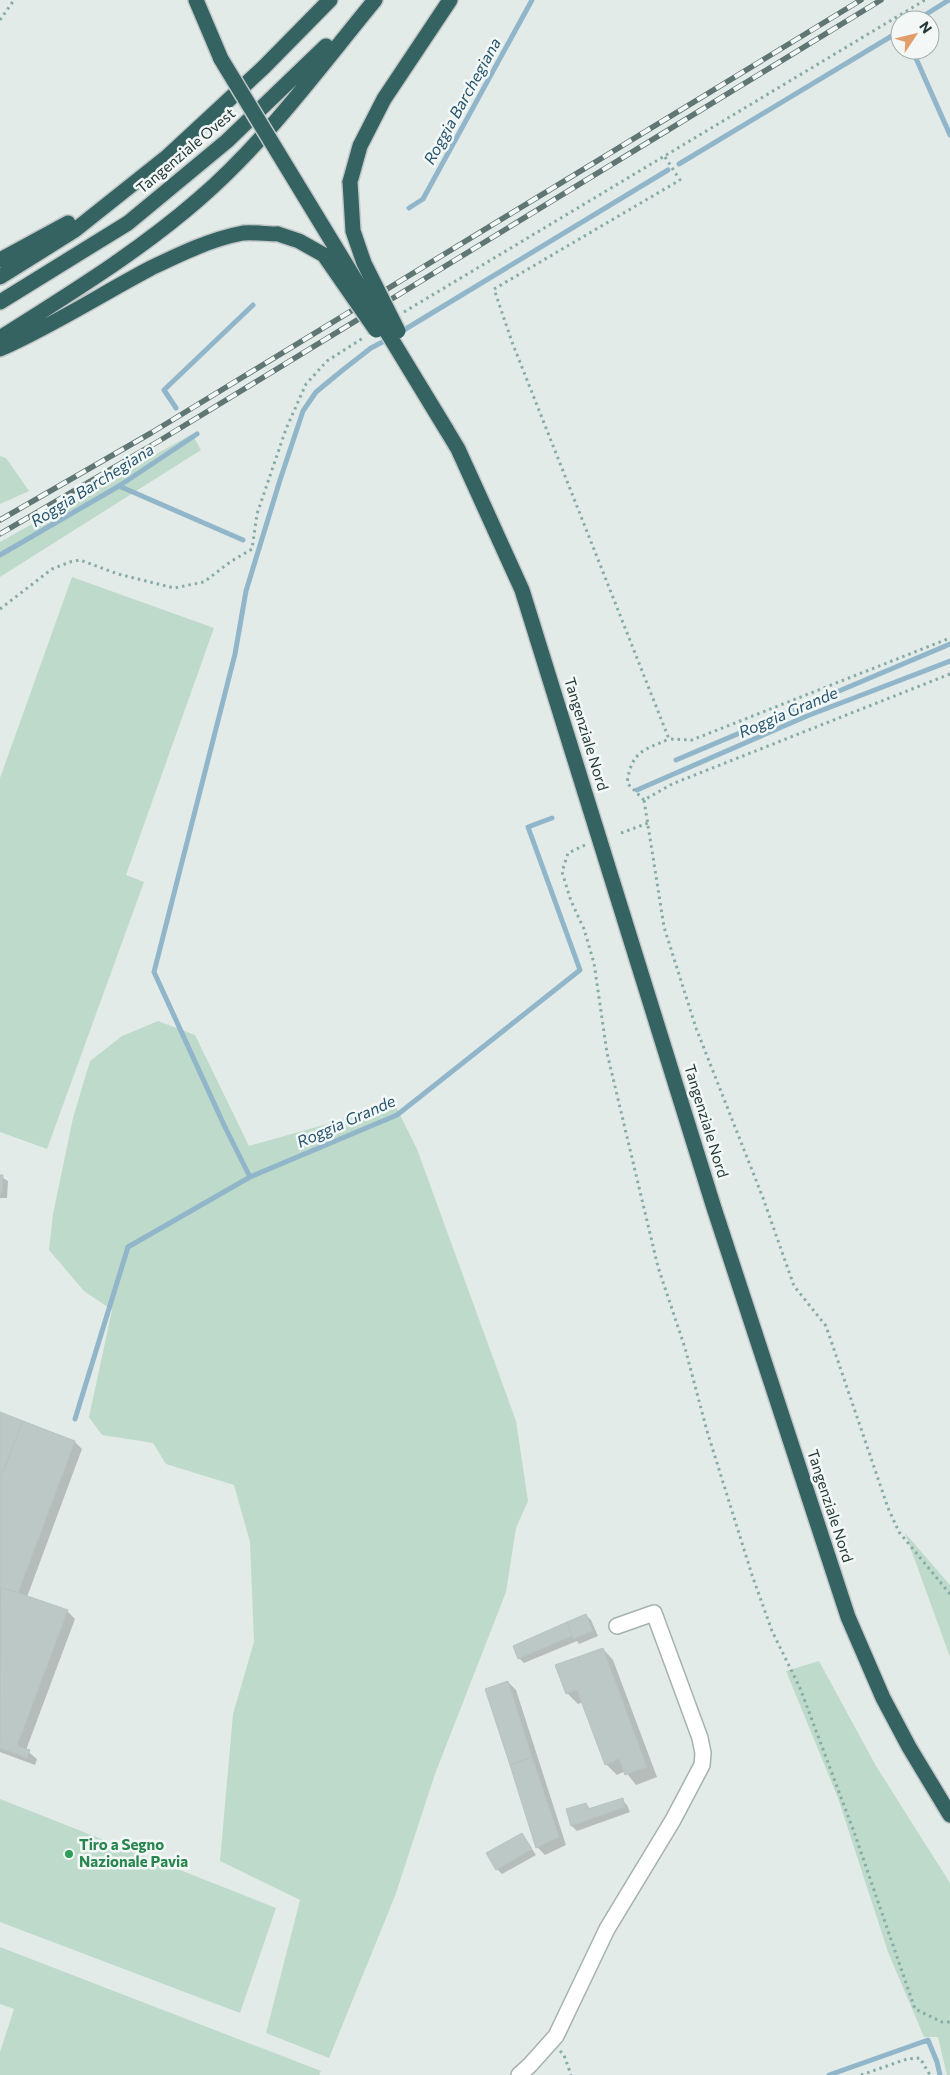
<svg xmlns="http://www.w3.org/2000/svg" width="950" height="2075" font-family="Commissioner,sans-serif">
  <rect width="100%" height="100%" fill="#e3ebe9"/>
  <path fill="#bedacb" d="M192,434L201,450L0,577V542Z
    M0,456L6,458L29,491L0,504Z
    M72,577L214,628L126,875L144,882L47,1149L0,1132V778Z
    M158,1021L195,1035L249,1146L395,1105L417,1149L516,1421L528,1501L516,1528L506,1592L435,1774L395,1896L329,2058L266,2033L300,1900L220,1861L233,1714L254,1642L250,1542L234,1485L166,1464L153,1443L102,1435L89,1417L112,1310L84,1291L49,1250L53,1214L73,1118L90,1061L122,1036Z
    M905,1533L950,1585V1657Z
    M819,1661L876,1766L950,1883V2075H947L938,2037H924L888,1952L838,1798L786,1671Z
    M0,1799L276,1908L240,2013L0,1922Z
    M0,1947L321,2071L319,2075H0V2052L14,2009L0,2004Z"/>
  <path fill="#0003" d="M0,1176L8,1181L7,1198H0Z
    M0,1414L75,1442L82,1449L27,1597L67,1611L75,1619L26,1750L37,1759L35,1765L0,1752Z
    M586,1615L591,1620L598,1636L579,1644L577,1641L524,1663L519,1658Z
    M603,1649L613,1660L657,1777L636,1785L625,1771L617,1775L606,1764L583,1702L578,1704L568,1694L556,1666Z
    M508,1682L516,1690L566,1845L545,1855L537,1847Z
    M622,1800L627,1805L630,1812L577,1831L572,1826L586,1804L591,1810Z
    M522,1834L536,1855L502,1874L497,1869Z"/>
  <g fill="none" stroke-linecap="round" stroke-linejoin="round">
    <path stroke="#91b6ca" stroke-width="5" d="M917,20L949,0
      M914,54L950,135
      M679,164L900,31
      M409,208L423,199L532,0
      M399,333L668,170
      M176,408L164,390L253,305
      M119,486L243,540
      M0,555L119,486L197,434
      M676,760L950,644
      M637,790L807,716L950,661
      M250,1177L224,1125L154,972L235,654L246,591L280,480L303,411L316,392L344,369L371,348L390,338
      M75,1419L128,1247L250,1177L397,1115L580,970L528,827L552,818
      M829,2075L928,2040L937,2062L940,2075"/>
  </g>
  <path fill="#bcc8c5" stroke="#b6c4c1" d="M0,1175H3L2,1194H0Z
    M0,1412L23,1421L0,1479Z
    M23,1421L75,1441L18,1593L0,1587V1479Z
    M1,1587L68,1610L17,1746L30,1750L27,1758L0,1748Z
    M586,1614L593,1631L573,1639L567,1622Z
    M567,1622L572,1636L518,1659L513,1646Z
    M603,1648L647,1767L625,1775L619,1759L605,1765L577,1690L566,1694L555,1665Z
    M508,1681L532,1757L510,1765L485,1689Z
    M532,1757L559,1837L536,1848L510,1765Z
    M623,1798L625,1807L571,1826L566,1809L586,1803L588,1809Z
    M522,1833L532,1849L496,1870L486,1853Z"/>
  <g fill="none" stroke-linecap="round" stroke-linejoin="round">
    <defs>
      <path id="minor" d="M519,2075L530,2065L556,2036L607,1929L673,1820L702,1765L703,1753L700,1738L654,1613L617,1626"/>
      <path id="highway" d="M196,0L221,59
        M350,182L360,146L384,99L450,0
        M0,260L68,223
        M0,277L75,230L168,156L264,67L330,0
        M0,302L128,223L227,141L326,46
        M0,338C69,294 137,253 199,199C266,141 319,68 375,0
        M0,349C52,326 100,295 151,268C180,254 211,239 243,233C254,232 267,234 278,234
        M446,429L458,449L522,590L714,1208L848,1617L883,1698L909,1747L950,1815"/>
    </defs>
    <use href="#minor" stroke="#a6b2b0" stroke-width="18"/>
    <use href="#highway" stroke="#c2c8c7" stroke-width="18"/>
    <path stroke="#87aba6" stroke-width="3" stroke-dasharray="2.5 4" stroke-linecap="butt" d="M0,20L14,0
      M665,157L680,180L494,289L512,342L669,739L692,740L950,638
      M404,312L925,0
      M0,609L52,569L70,562L80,560L118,574L174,588L204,582L230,562L252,549L257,514L286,429L306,384L327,361L363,338
      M950,674L672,784L644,800L664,927L696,1028L763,1198L794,1286L826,1326L888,1508L899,1532L950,1594
      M644,800L627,783C632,751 642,751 669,739
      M621,833L648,823
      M585,845L568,853L562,872L571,901L584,929L594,963L607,1053L658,1267L685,1348L707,1431L752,1575L772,1631L800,1688L854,1832L915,2009L942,2022H950
      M560,2051L564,2055L571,2075
      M861,2075L907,2059L920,2058L930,2075"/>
    <use href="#minor" stroke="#fff" stroke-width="15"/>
    <use href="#highway" stroke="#346362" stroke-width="15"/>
    <defs>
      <path id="rail" d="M0,520L151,433L861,0
        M0,534L159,441L881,0"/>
    </defs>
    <use href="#rail" stroke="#5f7674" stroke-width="5.5"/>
    <use href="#rail" stroke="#f3f8f6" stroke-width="4" stroke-dasharray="11" stroke-linecap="butt"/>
    <defs>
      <path id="highway-bridge" d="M221,59L446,429
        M350,182L353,231L364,263L398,331
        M278,234L299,241L324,255L376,330"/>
    </defs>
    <use href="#highway-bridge" stroke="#c2c8c7" stroke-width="18" stroke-linecap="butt"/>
    <use href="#highway-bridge" stroke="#346362" stroke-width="15"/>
  </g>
  <circle fill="#2e9e5b" stroke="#f3f8f6" stroke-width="2" cx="69" cy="1854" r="5"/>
  <g text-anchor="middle" stroke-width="5" stroke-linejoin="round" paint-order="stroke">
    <g font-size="15" fill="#253a38" stroke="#f3f8f6">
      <text transform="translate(186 151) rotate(-40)" y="5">Tangenziale Ovest</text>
      <text transform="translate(586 734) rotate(73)" y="5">Tangenziale Nord</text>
      <text transform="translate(706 1121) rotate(73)" y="5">Tangenziale Nord</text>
      <text transform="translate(830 1506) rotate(72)" y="5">Tangenziale Nord</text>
    </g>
    <g font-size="15" font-weight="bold" fill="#27864d" stroke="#f3f8f6" text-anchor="start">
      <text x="79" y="1850">Tiro a Segno<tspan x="79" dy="17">Nazionale Pavia</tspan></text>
    </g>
    <g font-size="16" font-style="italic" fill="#26556f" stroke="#f3f8f6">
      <text transform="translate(462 101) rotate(-61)" y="6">Roggia Barchegiana</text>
      <text transform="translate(92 485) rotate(-32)" y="6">Roggia Barchegiana</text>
      <text transform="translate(788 712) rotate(-23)" y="6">Roggia Grande</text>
      <text transform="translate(346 1121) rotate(-24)" y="6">Roggia Grande</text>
    </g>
  </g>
  <g transform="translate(915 35) rotate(55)"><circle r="24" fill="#f3f8f6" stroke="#a1acaa"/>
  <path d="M0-4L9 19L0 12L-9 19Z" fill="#e19e6b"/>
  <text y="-8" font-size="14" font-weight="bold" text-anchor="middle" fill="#253a38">N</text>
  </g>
</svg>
